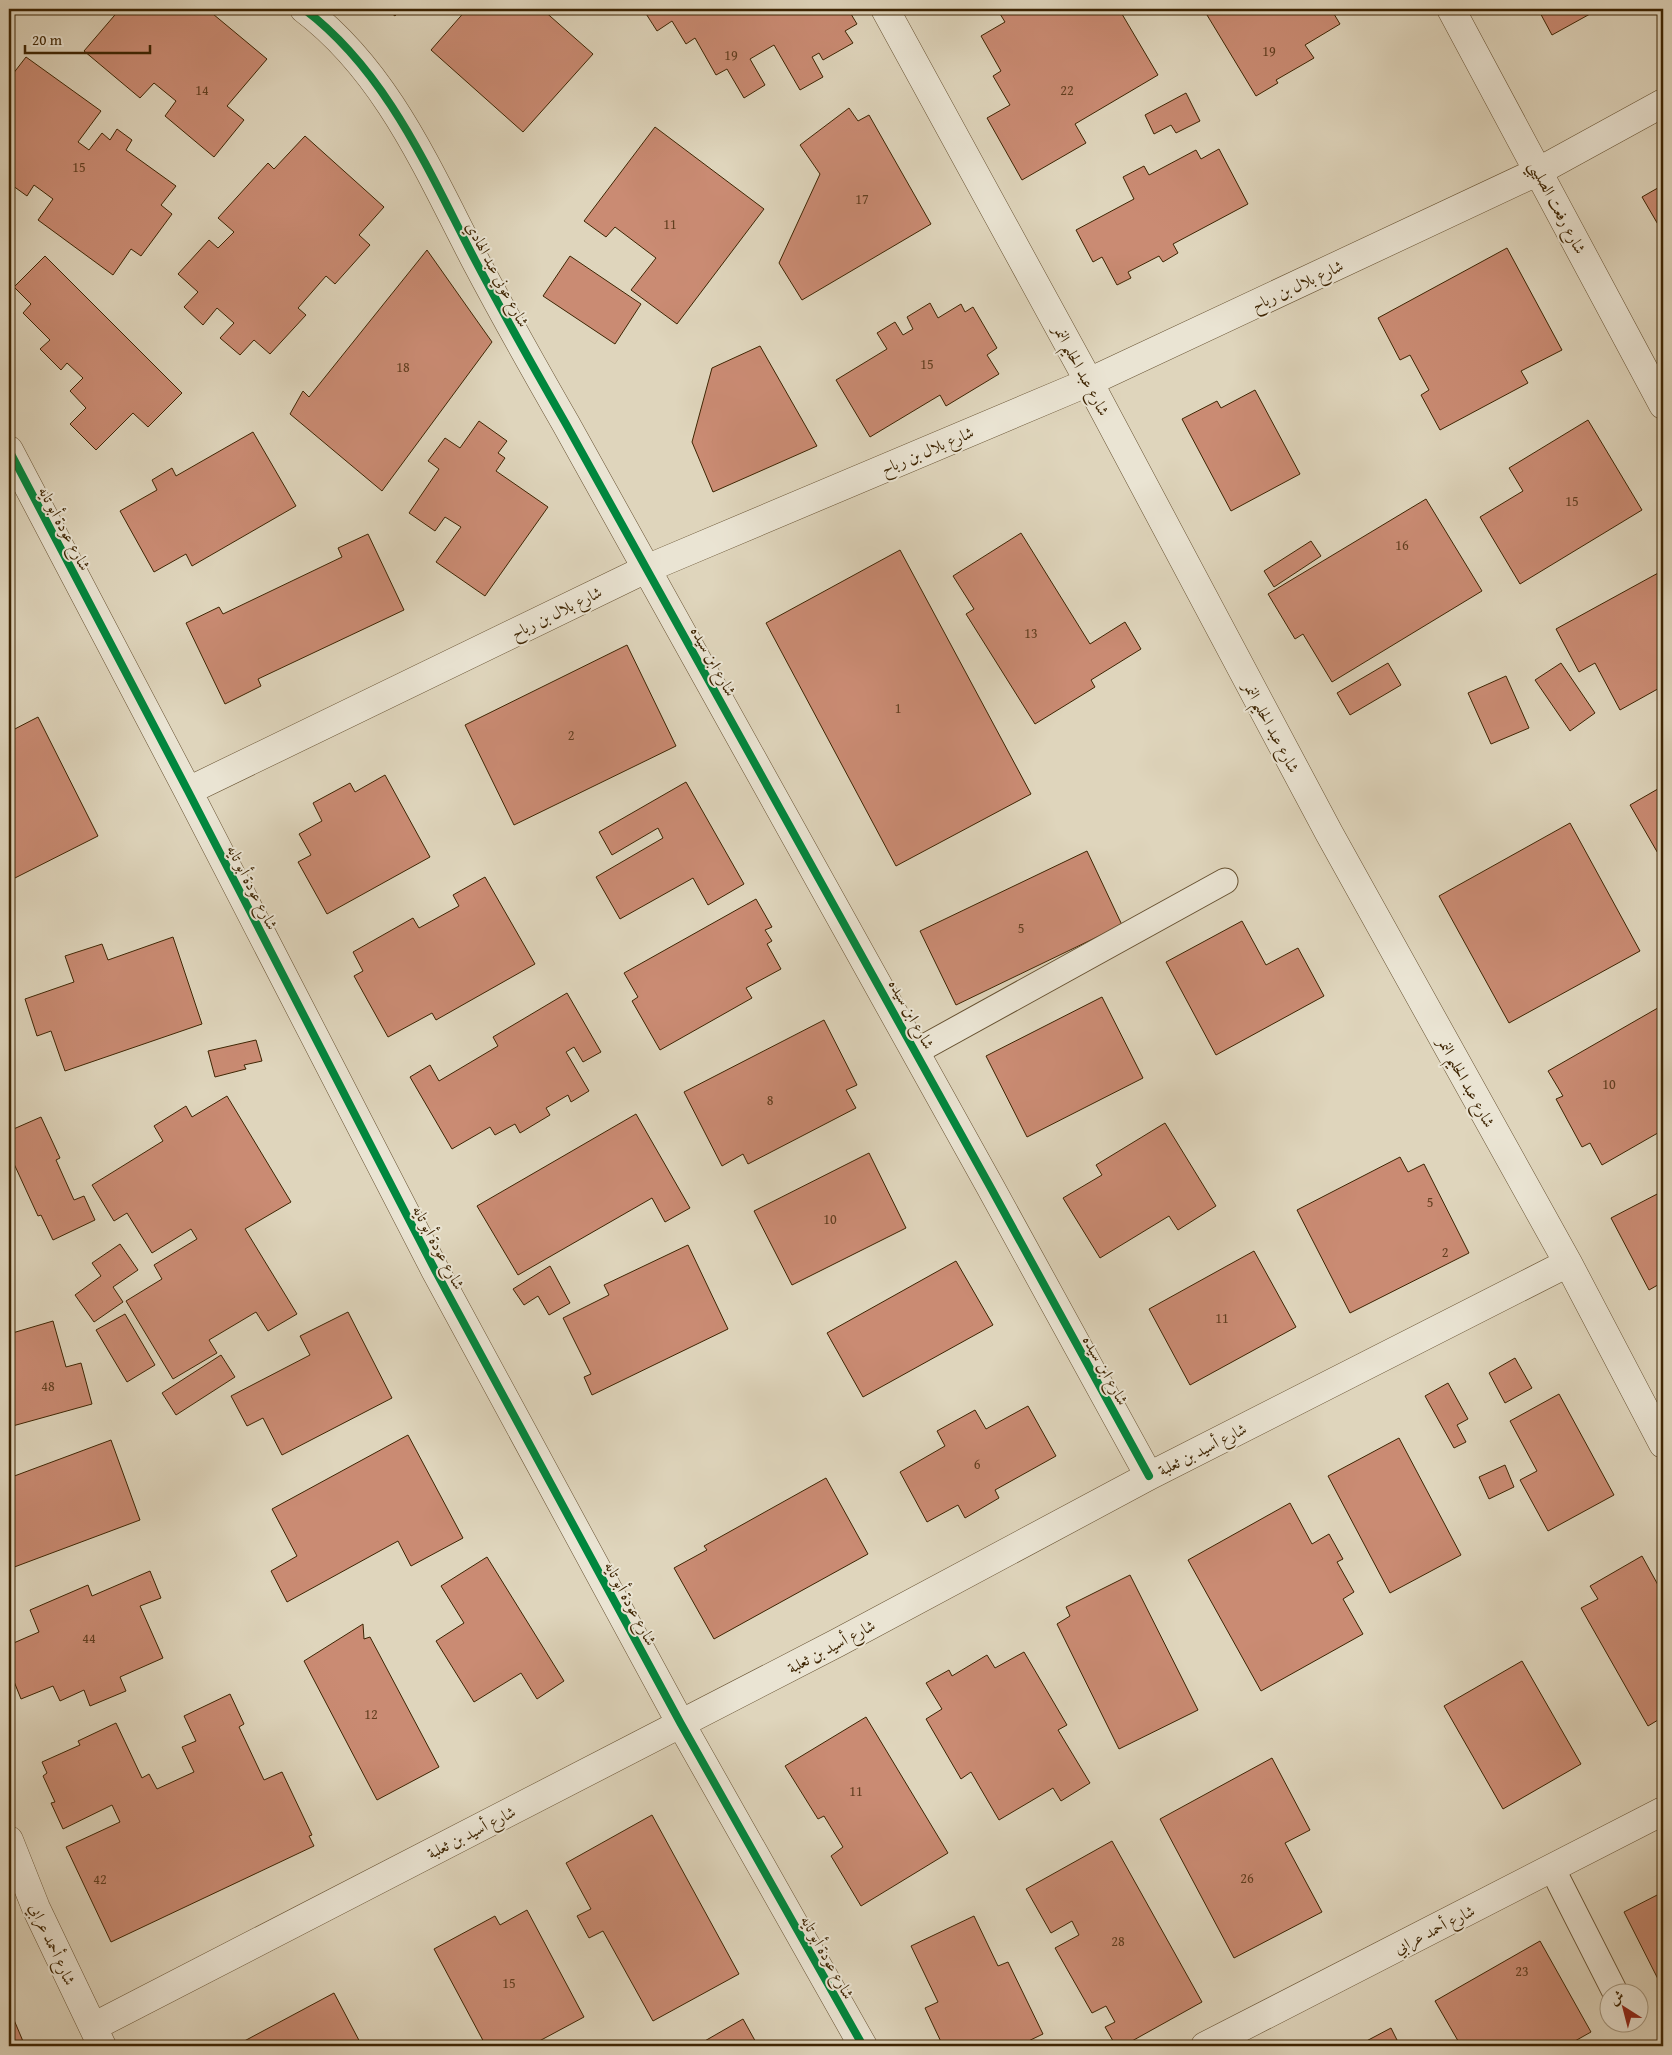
<svg xmlns="http://www.w3.org/2000/svg" width="1672" height="2055" font-family="'Gentium Book Plus',Amiri,serif">
  <rect width="100%" height="100%" fill="#dfd5bc"/>
  <filter id="stains"><feTurbulence type="fractalNoise" baseFrequency=".004" numOctaves="4"/><feColorMatrix values="0 0 0 0 .2 0 0 0 0 .09 0 0 0 0 .02 0 0 0 .5 -.17"/></filter>
  <radialGradient id="worn" r=".72"><stop offset=".6" stop-color="#630" stop-opacity="0"/><stop offset="1" stop-color="#630" stop-opacity=".3"/></radialGradient>
  <path fill="#ca8b73" stroke="#3e2503" d="M120,9H207L267,59L227,106L244,120L214,157L165,116L176,101L154,83L140,98L84,51Z
    M386,9H401L395,16Z
    M467,9H542L593,54L523,132L431,50Z
    M643,9H848L857,24L845,31L853,43L823,60L819,53L812,57L823,77L800,90L774,45L750,59L765,85L744,98L727,69L716,75L695,38L686,44L672,21L657,31Z
    M997,9H1119L1158,75L1075,124L1086,143L1022,180L987,118L1010,105L993,76L1001,71L981,36L1005,22Z
    M1216,9H1225L1226,12L1231,9H1331L1340,24L1305,45L1314,58L1276,80L1278,83L1256,96L1207,15Z
    M1538,9H1599L1552,35Z
    M26,57L101,111L78,142L89,150L102,133L110,140L117,129L132,140L126,150L176,186L161,205L172,214L141,256L131,249L113,275L38,220L53,199L34,185L27,196L9,183V79Z
    M1186,93L1200,121L1176,133L1171,125L1154,134L1145,115Z
    M849,108L858,121L869,115L931,224L802,300L779,263L820,174L800,145Z
    M655,127L764,209L677,324L631,290L656,258L615,227L606,237L584,221Z
    M305,136L384,207L359,235L370,245L335,284L326,276L298,308L306,315L270,354L254,340L240,355L220,338L234,323L217,308L203,325L184,307L198,292L178,274L209,240L218,248L234,232L218,218L268,163L274,169Z
    M1219,149L1248,204L1173,244L1178,253L1163,262L1159,256L1128,272L1131,278L1117,285L1102,257L1093,262L1076,230L1134,199L1123,177L1144,166L1149,175L1196,150L1201,159Z
    M1663,185V233L1642,197Z
    M1507,248L1562,350L1521,371L1528,383L1440,430L1421,395L1429,390L1410,355L1400,360L1378,318Z
    M427,250L492,342L382,491L290,414L303,391L309,397Z
    M45,256L182,393L148,427L133,413L96,450L70,424L86,408L70,391L83,378L67,363L61,370L40,349L50,340L23,313L31,304L14,287Z
    M570,256L641,304L615,344L543,296Z
    M930,303L938,318L961,304L965,312L973,307L997,348L987,355L999,374L946,406L940,395L870,437L836,380L887,349L877,333L895,322L903,335L913,329L907,317Z
    M760,346L817,446L713,492L692,442L712,368Z
    M1255,390L1300,474L1231,511L1182,419L1217,401L1221,408Z
    M1588,420L1642,510L1520,584L1480,517L1523,491L1509,468Z
    M479,421L507,441L498,453L505,458L496,471L548,507L485,596L436,562L461,527L445,517L435,531L409,513L439,469L428,461L445,438L460,448Z
    M253,432L296,506L192,566L186,554L154,572L120,511L157,490L152,480L172,468L176,476Z
    M1426,499L1482,591L1332,682L1303,634L1295,639L1268,594Z
    M1021,533L1090,644L1125,622L1141,649L1091,680L1095,687L1035,724L966,614L974,609L953,576Z
    M368,534L404,610L258,679L261,686L225,704L186,623L219,607L223,614L342,557L338,548Z
    M1311,541L1321,556L1274,587L1264,571Z
    M900,550L1031,794L896,866L766,623Z
    M1660,572L1663,578V686L1620,710L1595,663L1579,672L1556,629Z
    M627,645L676,746L514,825L465,725Z
    M1388,663L1401,685L1350,715L1337,693Z
    M1561,663L1595,713L1570,731L1535,680Z
    M1506,676L1529,728L1491,744L1468,693Z
    M38,717L98,836L9,881V732Z
    M385,775L430,857L327,914L298,862L311,855L299,834L322,821L313,803L350,783L355,792Z
    M686,782L744,884L708,905L693,878L620,919L596,877L663,838L658,828L612,855L599,832Z
    M1663,786V862L1630,805Z
    M1570,823L1640,951L1509,1023L1439,896Z
    M1087,851L1122,925L956,1005L920,931Z
    M485,877L535,964L436,1020L432,1013L388,1037L354,976L363,971L353,952L413,918L419,928L459,906L453,895Z
    M756,899L772,927L765,930L772,941L767,944L781,969L746,988L752,998L660,1050L632,1001L638,997L624,973Z
    M1242,921L1266,965L1298,948L1324,996L1216,1055L1166,962Z
    M173,937L202,1024L65,1071L51,1031L37,1036L25,999L74,982L65,956L102,944L108,960Z
    M567,993L601,1052L583,1062L574,1047L566,1052L589,1091L571,1102L568,1095L546,1108L550,1115L520,1133L515,1124L495,1135L490,1127L452,1149L410,1077L430,1065L439,1081L498,1046L493,1037Z
    M1102,997L1143,1078L1027,1137L986,1056Z
    M1663,1005V1130L1602,1165L1590,1143L1582,1147L1556,1099L1563,1096L1548,1071Z
    M824,1020L857,1085L846,1090L856,1108L748,1164L743,1154L722,1166L684,1092Z
    M256,1040L262,1061L244,1065L246,1069L215,1077L208,1051Z
    M227,1096L291,1202L245,1229L297,1314L268,1331L256,1312L209,1340L217,1353L173,1379L126,1301L162,1279L154,1265L197,1239L191,1229L152,1253L127,1213L114,1221L92,1185L163,1141L154,1126L186,1106L192,1117Z
    M636,1114L690,1208L665,1222L652,1198L518,1275L477,1206Z
    M41,1117L60,1158L56,1160L74,1200L84,1196L95,1220L53,1240L41,1215L38,1216L9,1153V1131Z
    M1165,1123L1216,1206L1178,1230L1169,1216L1100,1258L1063,1198L1102,1175L1096,1165Z
    M869,1153L906,1228L792,1285L754,1211Z
    M1400,1157L1408,1172L1424,1164L1469,1253L1350,1313L1297,1210Z
    M1663,1191V1282L1649,1290L1611,1218Z
    M120,1244L138,1270L113,1287L123,1302L94,1322L75,1295L101,1276L92,1263Z
    M688,1245L728,1329L592,1395L584,1377L591,1374L563,1318L609,1295L604,1285Z
    M1254,1251L1296,1327L1190,1385L1149,1309Z
    M956,1261L993,1325L863,1397L827,1333Z
    M550,1266L570,1303L549,1315L538,1296L524,1305L513,1289Z
    M348,1312L392,1398L282,1455L263,1418L247,1426L231,1396L310,1355L300,1336Z
    M125,1314L155,1365L127,1382L96,1330Z
    M53,1321L66,1367L81,1363L92,1404L9,1427V1334Z
    M221,1355L235,1377L176,1415L162,1393Z
    M1515,1358L1532,1388L1505,1403L1489,1373Z
    M1448,1383L1468,1419L1457,1425L1466,1442L1454,1448L1425,1396Z
    M1559,1394L1614,1495L1548,1531L1520,1480L1537,1471L1510,1421Z
    M1028,1406L1056,1456L995,1490L999,1498L965,1518L958,1505L927,1522L900,1472L945,1446L937,1431L975,1410L986,1429Z
    M408,1435L463,1538L411,1566L398,1541L287,1602L271,1571L297,1556L272,1509Z
    M1399,1438L1461,1555L1390,1593L1328,1476Z
    M111,1440L140,1520L9,1569V1478Z
    M1505,1465L1514,1487L1489,1499L1479,1477Z
    M826,1478L868,1554L714,1639L674,1568L707,1550L704,1546Z
    M1290,1503L1312,1544L1329,1534L1343,1559L1337,1562L1354,1592L1343,1599L1363,1634L1261,1691L1188,1560Z
    M1642,1556L1663,1594V1717L1648,1726L1581,1608L1598,1599L1590,1586Z
    M487,1557L564,1681L537,1699L521,1673L474,1702L436,1641L464,1623L441,1586Z
    M150,1571L161,1598L140,1606L163,1658L120,1677L126,1691L90,1706L84,1690L60,1701L53,1686L21,1699L9,1669V1645L39,1632L30,1610L88,1585L92,1596Z
    M1130,1575L1198,1710L1119,1749L1057,1624L1070,1616L1066,1607Z
    M363,1624L364,1639L370,1637L439,1767L377,1800L304,1661Z
    M1024,1652L1067,1725L1058,1730L1090,1783L1061,1801L1053,1788L999,1820L971,1772L961,1779L926,1719L942,1709L926,1683L949,1670L952,1676L987,1655L995,1668Z
    M1522,1661L1581,1764L1503,1809L1444,1706Z
    M230,1694L244,1724L239,1727L264,1780L282,1772L312,1835L309,1836L314,1846L111,1942L66,1847L120,1822L112,1805L63,1829L51,1803L55,1802L43,1776L47,1773L42,1762L80,1745L78,1741L116,1723L142,1778L149,1774L157,1789L194,1772L182,1747L196,1741L184,1716Z
    M866,1717L948,1853L861,1906L831,1856L843,1847L824,1816L818,1819L785,1766Z
    M1272,1758L1310,1830L1285,1843L1322,1912L1234,1958L1160,1819Z
    M652,1815L739,1974L653,2021L603,1931L589,1938L577,1916L591,1909L566,1863Z
    M1112,1841L1202,2002L1123,2046H1116L1105,2027L1115,2022L1106,2006L1092,2013L1055,1948L1079,1935L1072,1921L1051,1933L1026,1889Z
    M1663,1892V1984L1661,1985L1624,1912Z
    M527,1910L584,2017L530,2046H486L434,1949L495,1916L500,1925Z
    M974,1916L998,1966L1008,1962L1043,2034L1018,2046H943L925,2008L938,2002L911,1946Z
    M1540,1941L1591,2032L1566,2046H1461L1435,2001Z
    M334,1993L362,2046H235Z
    M9,2008L25,2046H9Z
    M743,2019L758,2046H696Z
    M1391,2028L1400,2046H1357Z"/>
  <g fill="none" stroke-linecap="round" stroke-linejoin="round">
    <defs>
      <path id="lane" d="M917,1051L1225,881
        M1552,1868L1615,1992"/>
      <path id="street" d="M304,9C387,72 428,170 475,260C504,315 535,370 566,424C761,774 957,1124 1149,1476
        M885,9L1089,382L1329,833L1568,1263L1663,1444
        M1451,9L1663,405
        M9,450L188,791L435,1270L681,1724L863,2046
        M188,791L646,569L1089,382L1539,171L1663,103
        M9,1840L36,1908L102,2046
        M93,2027L837,1643L1149,1476L1568,1263
        M1205,2046L1663,1811"/>
    </defs>
    <use href="#lane" stroke="#665131" stroke-width="27"/>
    <use href="#street" stroke="#665131" stroke-width="29"/>
    <use href="#lane" stroke="#eae4d3" stroke-width="25"/>
    <use href="#street" stroke="#eae4d3" stroke-width="28"/>
    <defs>
      <path id="cycleway" d="M304,9C387,72 428,170 475,260C504,315 535,370 566,424C761,774 957,1124 1149,1476
        M9,450L188,791L435,1270L681,1724L863,2046"/>
    </defs>
    <use href="#cycleway" stroke="#eae4d3" stroke-width="11"/>
    <use href="#cycleway" stroke="#00873e" stroke-width="8"/>
  </g>
  <g text-anchor="middle" stroke-width="4" stroke-linejoin="round" paint-order="stroke">
    <g font-size="14" fill="#613e1f">
      <text x="1269" y="56">19</text>
      <text x="731" y="60">19</text>
      <text x="202" y="95">14</text>
      <text x="1067" y="95">22</text>
      <text x="79" y="172">15</text>
      <text x="862" y="204">17</text>
      <text x="670" y="229">11</text>
      <text x="927" y="369">15</text>
      <text x="403" y="372">18</text>
      <text x="1572" y="506">15</text>
      <text x="1402" y="550">16</text>
      <text x="1031" y="638">13</text>
      <text x="898" y="713">1</text>
      <text x="571" y="740">2</text>
      <text x="1021" y="933">5</text>
      <text x="1609" y="1089">10</text>
      <text x="770" y="1105">8</text>
      <text x="1430" y="1207">5</text>
      <text x="830" y="1224">10</text>
      <text x="1445" y="1257">2</text>
      <text x="1222" y="1323">11</text>
      <text x="48" y="1391">48</text>
      <text x="977" y="1469">6</text>
      <text x="89" y="1643">44</text>
      <text x="371" y="1719">12</text>
      <text x="856" y="1796">11</text>
      <text x="1247" y="1883">26</text>
      <text x="100" y="1884">42</text>
      <text x="1118" y="1946">28</text>
      <text x="1522" y="1976">23</text>
      <text x="509" y="1988">15</text>
    </g>
    <g font-size="16" fill="#3e2503" stroke="#eae4d3">
      <text transform="translate(1558 207) rotate(62)" y="6">شارع رفعت الصليبي</text>
      <text transform="translate(498 274) rotate(62)" y="6">شارع عوني عبد الهادي</text>
      <text transform="translate(1297 285) rotate(-25)" y="6">شارع بلال بن رباح</text>
      <text transform="translate(1082 370) rotate(62)" y="6">شارع عبد الحليم النمر</text>
      <text transform="translate(927 450) rotate(-23)" y="6">شارع بلال بن رباح</text>
      <text transform="translate(65 528) rotate(62)" y="6">شارع عودة أبو تايه</text>
      <text transform="translate(556 612) rotate(-26)" y="6">شارع بلال بن رباح</text>
      <text transform="translate(714 661) rotate(61)" y="6">شارع ابن سيده</text>
      <text transform="translate(1272 727) rotate(62)" y="6">شارع عبد الحليم النمر</text>
      <text transform="translate(253 887) rotate(63)" y="6">شارع عودة أبو تايه</text>
      <text transform="translate(912 1014) rotate(61)" y="6">شارع ابن سيده</text>
      <text transform="translate(1467 1082) rotate(61)" y="6">شارع عبد الحليم النمر</text>
      <text transform="translate(439 1247) rotate(62)" y="6">شارع عودة أبو تايه</text>
      <text transform="translate(1106 1370) rotate(61)" y="6">شارع ابن سيده</text>
      <text transform="translate(1202 1449) rotate(-27)" y="6">شارع أسيد بن ثعلبة</text>
      <text transform="translate(631 1603) rotate(62)" y="6">شارع عودة أبو تايه</text>
      <text transform="translate(831 1646) rotate(-28)" y="6">شارع أسيد بن ثعلبة</text>
      <text transform="translate(471 1832) rotate(-27)" y="6">شارع أسيد بن ثعلبة</text>
      <text transform="translate(1434 1929) rotate(-27)" y="6">شارع أحمد عرابي</text>
      <text transform="translate(53 1944) rotate(65)" y="6">شارع أحمد عرابي</text>
      <text transform="translate(828 1957) rotate(61)" y="6">شارع عودة أبو تايه</text>
    </g>
  </g>
  <rect width="1672" height="2055" fill="none" stroke="#dfd5bc" stroke-width="30"/>
  <rect x="10" y="10" width="1652" height="2035" fill="none" stroke="#3e2503" stroke-width="2.5"/>
  <rect x="15" y="15" width="1642" height="2025" fill="none" stroke="#3e2503"/>
  <g transform="translate(1624 2008) rotate(324)"><circle r="24" fill="#eae4d3" stroke="#a59880"/>
  <path d="M0-4L9 19L0 12L-9 19Z" fill="#8f2418"/>
  <text y="-8" font-size="14" font-weight="bold" text-anchor="middle" fill="#3e2503">ش</text>
  </g>
  <path d="M25 45v8h125v-8" fill="none" stroke="#3e2503" stroke-width="2.5"/>
  <text x="32" y="45" font-size="15" fill="#3e2503" stroke="#eae4d3" stroke-width="4" paint-order="stroke">20 m</text>
  <rect width="100%" height="100%" filter="url(#stains)"/>
  <rect width="100%" height="100%" fill="url(#worn)"/>
</svg>
